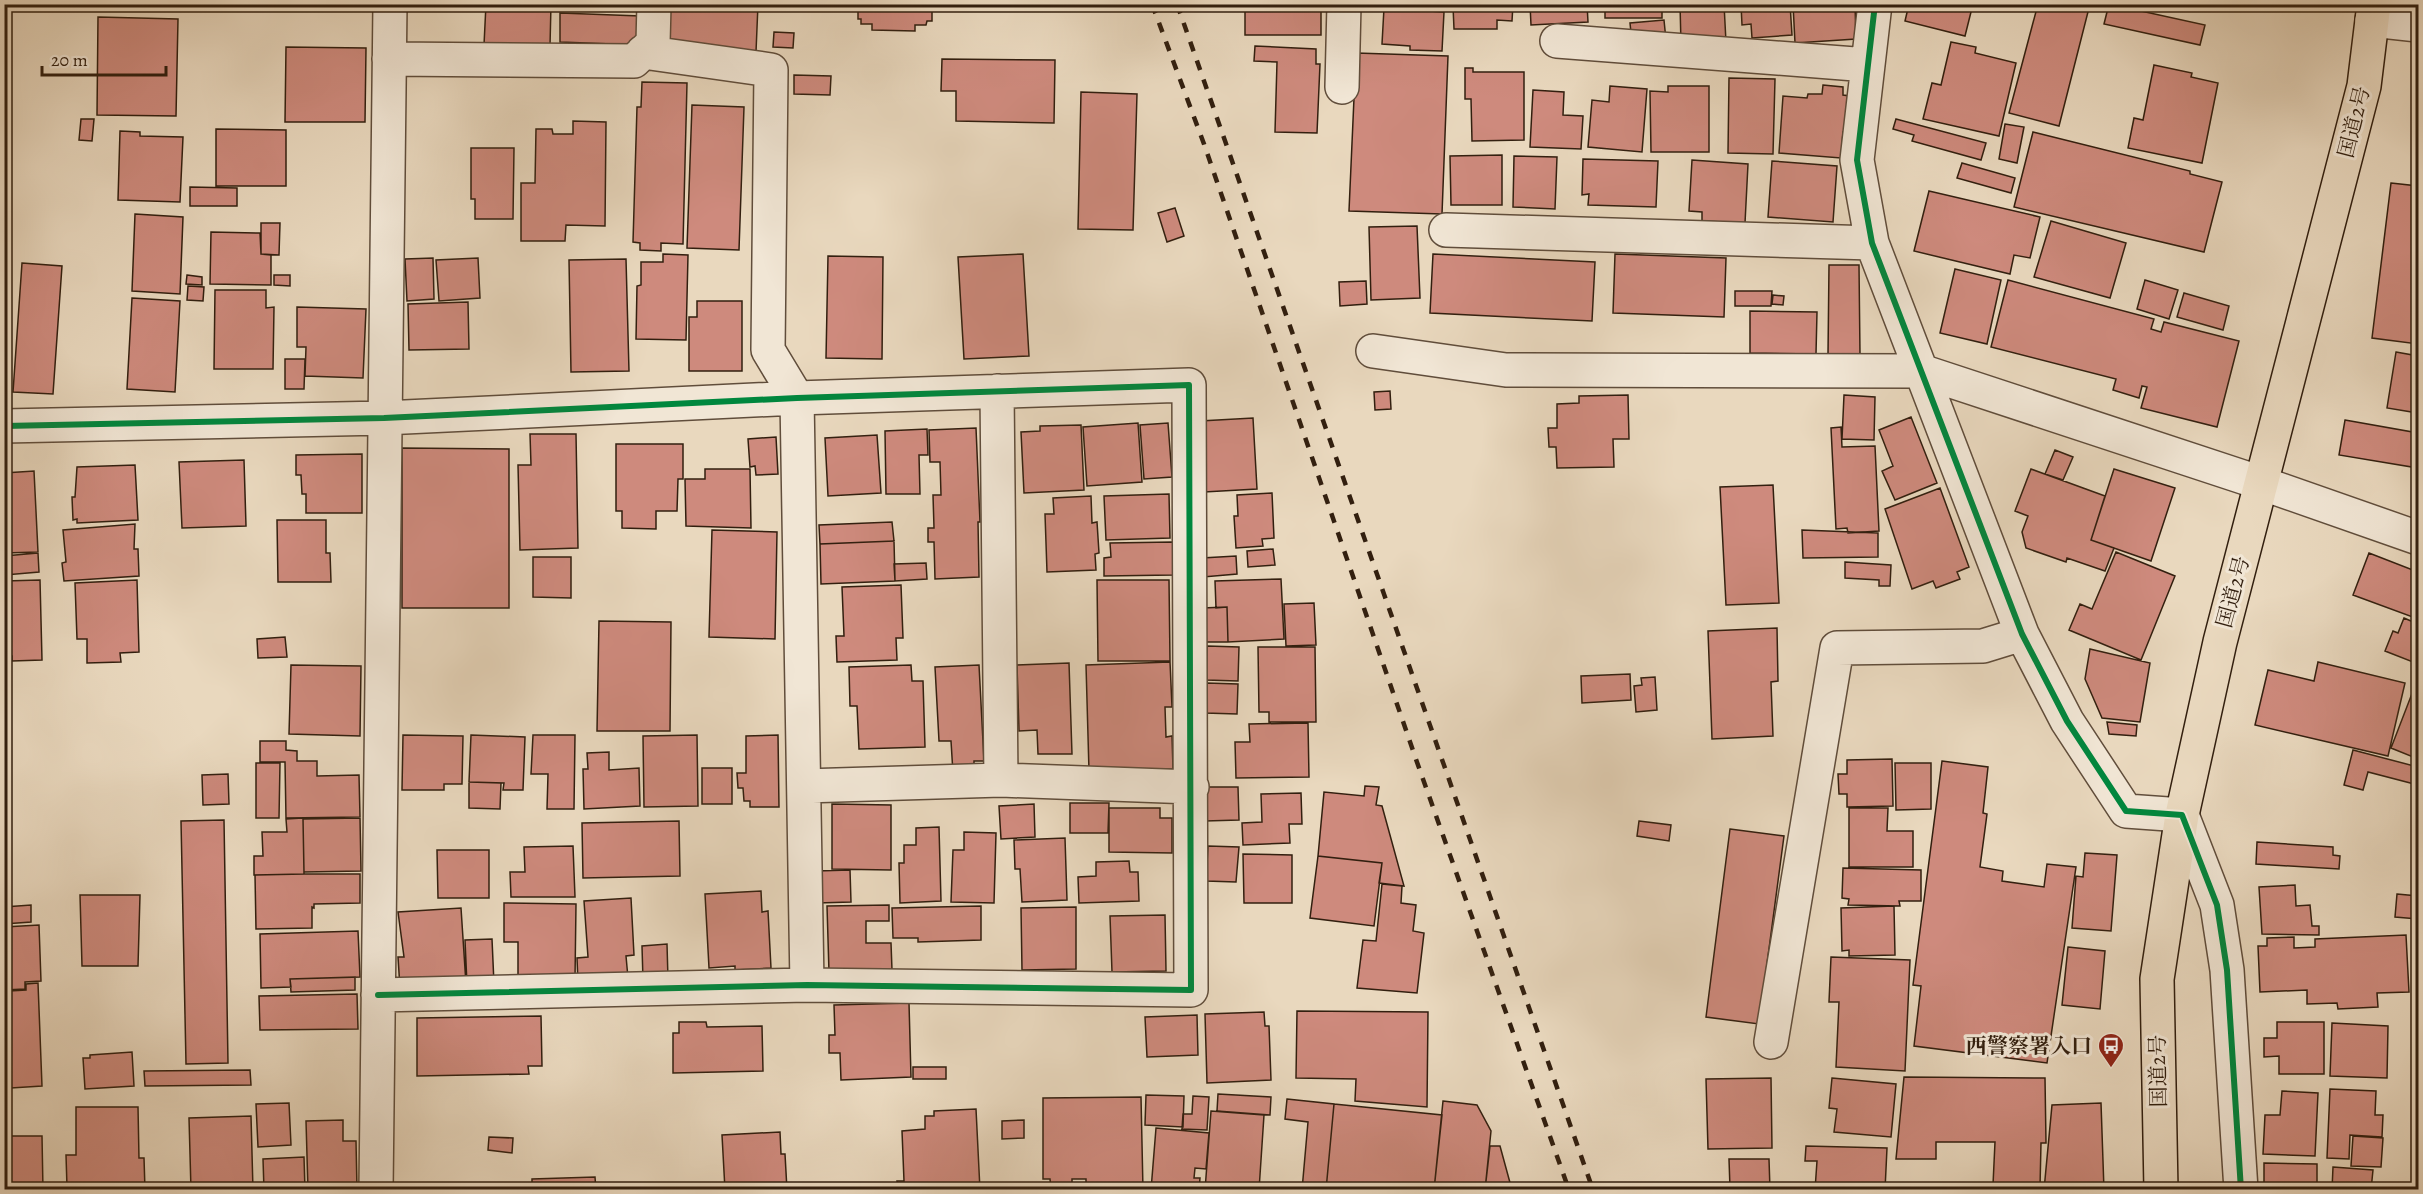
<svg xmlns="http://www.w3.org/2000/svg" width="2423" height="1194" font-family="Alegreya,'Noto Serif JP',serif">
  <rect width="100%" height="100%" fill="#e9d8be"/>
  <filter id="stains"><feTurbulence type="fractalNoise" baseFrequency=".00333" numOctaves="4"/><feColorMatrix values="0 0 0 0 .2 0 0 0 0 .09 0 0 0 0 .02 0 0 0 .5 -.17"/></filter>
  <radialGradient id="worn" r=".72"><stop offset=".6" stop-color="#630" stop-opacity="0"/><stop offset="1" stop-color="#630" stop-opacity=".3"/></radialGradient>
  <path fill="#ce8a7d" stroke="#321f0f" stroke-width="1.5" d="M4,4H34V11L4,9Z
    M409,4H453V7H409Z
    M486,4H551L550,46L484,45Z
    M667,4H758L756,52L669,44L670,10L667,9Z
    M858,4H932V21H927L926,25H915V31L872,30V24H861V19H858Z
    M1245,4H1321V35H1245Z
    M1468,4H1513L1512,21L1497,20V29H1454L1453,6Z
    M1530,4H1587L1588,22L1531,25Z
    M1605,4H1662V18H1605Z
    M1680,4H1724L1726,42L1681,44Z
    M1741,4H1790L1792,35L1752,38L1751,24L1742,25Z
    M1793,4H1855L1856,39L1795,43Z
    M1909,4H1973L1965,36L1905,21Z
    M2038,4H2090L2059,126L2009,113Z
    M2109,4L2205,25L2200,45L2104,24Z
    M1384,8L1444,12L1442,51L1410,50V46L1382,44Z
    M560,13L640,16L639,45L560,42Z
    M98,17L178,19L176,116L97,115Z
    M1664,20L1666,40L1632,43L1630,23Z
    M774,32L794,33L793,48L773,47Z
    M1951,42L1976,47L1975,53L2016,63L1999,136L1923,119L1932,83L1941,85Z
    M1255,46L1316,49V64H1320L1317,133L1275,132L1277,62L1254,61Z
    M286,47L366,48L365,122H285Z
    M1356,53L1448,56L1442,214L1349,211Z
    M942,59L1055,60L1054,123L956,121V91H941Z
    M2154,65L2192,73L2191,77L2218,83L2202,163L2128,148L2134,118L2143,120Z
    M1465,68H1473V72H1524V140L1472,141L1471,99H1465Z
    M794,75L831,76L830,95L794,94Z
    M1729,78L1775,79L1773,154L1728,153Z
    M642,82L687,83L683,244L661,243V251L640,250V243L633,242L637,107H641Z
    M1823,85L1843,87V95L1850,96L1847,132H1843L1841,158L1779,153L1783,96L1807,98L1808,94H1822Z
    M1610,86L1647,89L1642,152L1588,147L1592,100L1609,102Z
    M1668,86H1709V152H1651L1650,91L1668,92Z
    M1533,90L1564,92L1563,115L1583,116L1581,149L1530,147Z
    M1081,92L1137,94L1133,230L1078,229Z
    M692,105L744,107L739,250L687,248Z
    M81,119H94L92,141L79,140Z
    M1896,119L1986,143L1981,160L1912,141L1914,135L1893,129Z
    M573,121L606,122L605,226L566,225L565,241H521V183H535L536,129H552L553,134H573Z
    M2005,124L2024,127L2017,163L1999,159Z
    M216,129L286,130V186H216Z
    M120,131L140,132V136L183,137L180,202L118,200Z
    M2033,132L2190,171V174L2222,182L2204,252L2014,207Z
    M471,148H514L513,219H475V199H471Z
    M1502,155V205H1451L1450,156Z
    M1514,156L1557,157L1555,209L1513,207Z
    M1583,159L1658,161L1656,207L1588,205L1589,194L1582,195Z
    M1692,160L1748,164L1745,223L1702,221V212L1689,211Z
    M1772,161L1837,166L1833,222L1768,217Z
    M1962,163L2015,178L2011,193L1957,178Z
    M2391,183L2418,186V344L2372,338Z
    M190,187L237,188V206H190Z
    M1929,191L2040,217L2030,258L2014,255L2010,274L1914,251Z
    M1175,208L1184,236L1167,242L1158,213Z
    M135,214L183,217L180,294L132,291Z
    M2051,221L2126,243L2110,298L2034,277Z
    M261,223H280L279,255L261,254Z
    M1417,226L1420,298L1371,300L1369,227Z
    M211,232L260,233L261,254L271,255V285L210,284Z
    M663,254L688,255L686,340L636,339L637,286L641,285V262H663Z
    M1023,254L1029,356L964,359L958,257Z
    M1433,254L1595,262L1592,321L1430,313Z
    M1615,254L1726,258L1724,317L1613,313Z
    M828,256L883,257L882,359L826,358Z
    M433,258L434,299L407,301L405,259Z
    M478,258L480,298L439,301L436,260Z
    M626,259L629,371L571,372L569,260Z
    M22,263L62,266L53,394L13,392Z
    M1829,265H1859L1860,355H1828Z
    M1955,269L2001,280L1987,344L1940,333Z
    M187,275L202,277V285L186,284Z
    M274,275H290V286L274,285Z
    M2008,280L2154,319L2151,329L2161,332L2164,322L2239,341L2217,427L2141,408L2147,387L2142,386L2139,398L2113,390L2116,379L1991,347Z
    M2145,280L2178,290L2169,319L2137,309Z
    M1366,281L1367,304L1340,306L1339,282Z
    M188,286L204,287L203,301L187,300Z
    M215,290H266V308L274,307L273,369H214Z
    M1735,291H1772L1771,306H1735Z
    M2184,293L2229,306L2223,330L2177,317Z
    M1773,295L1784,296L1783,305L1772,304Z
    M132,298L180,301L175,392L127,389Z
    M697,301H742V371H689V317H697Z
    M468,302L469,349L409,350L408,304Z
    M297,307L366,309L363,378L305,376L306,347H297Z
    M1750,311L1817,312L1816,354L1750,353Z
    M2396,352L2418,356V413L2387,408Z
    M285,359H305L304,389H285Z
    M1390,391L1391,409L1375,410L1374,392Z
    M1628,395L1629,439H1613L1614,467L1557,468L1556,447H1549L1548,428H1557V404L1579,403V396Z
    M1844,395L1875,397L1874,440L1842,439Z
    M1911,417L1937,483L1895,500L1882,471L1893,466L1879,430Z
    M1253,418L1257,489L1204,492L1200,421Z
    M2345,420L2418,433V468L2339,455Z
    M1138,423L1142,482L1087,486L1083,427Z
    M1168,423L1172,477L1144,479L1140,425Z
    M1081,425L1084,490L1024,493L1021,432L1040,431V426Z
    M1841,427L1842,447L1875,446L1879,531L1848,533L1847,528L1836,529L1831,428Z
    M976,428L980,522H978L979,577L935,579L934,542H928V528H934L933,495H941L940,462H930L929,430Z
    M927,429L928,455H919L920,494H886L885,431Z
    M530,434H576L578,548L520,550L518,465H531Z
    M877,435L881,493L828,496L825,438Z
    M776,437L778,474L756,475L755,466L750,467L748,439Z
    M616,444H683V479H678L677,511H656V529L622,528V511H616Z
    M402,448L509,449V608H402Z
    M2055,450L2073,457L2063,480L2045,474Z
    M362,454V513H306V494H302L301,475H296V455Z
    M244,460L246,526L182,528L179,462Z
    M135,465L138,520L77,523V519L73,520L72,497H75L77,467Z
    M705,469H750L751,528L686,526L685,479H705Z
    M2031,469L2105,496L2091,540L2114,548L2105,571L2067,558L2066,562L2026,548L2022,532L2028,516L2015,511Z
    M2114,469L2175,488L2151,561L2091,540Z
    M34,471L38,552L4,553V473Z
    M1773,485L1779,603L1726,605L1720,487Z
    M1940,488L1969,567L1957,572L1960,579L1936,588L1933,581L1912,589L1885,509Z
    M1272,493L1274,538L1262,539L1263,546L1236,548L1234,516H1238L1237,495Z
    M1169,494L1170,538L1106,540L1104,496Z
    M1091,496L1092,523L1097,522L1099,553L1095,554L1096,570L1047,572L1045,514H1054L1053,498Z
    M277,520H326V553H330L331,582H278Z
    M892,522L894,541L820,544L819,525Z
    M135,524L134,549H138L139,576L64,581L62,563L66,562L63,530Z
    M712,530L777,532L775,639L709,637Z
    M1802,530L1878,533V557L1803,558Z
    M894,541L895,581L821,584L820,544Z
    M1173,542V575L1104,576V558L1111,557L1110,543Z
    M1273,549L1275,565L1248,567L1247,551Z
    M2116,552L2175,576L2141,660L2069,630L2080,604L2092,609Z
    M38,553L39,572L5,575L4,556Z
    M2369,553L2418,572V619L2353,595Z
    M1236,556L1237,574L1203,577L1202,558Z
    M533,557H571V598L533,597Z
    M1845,562L1891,565L1890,586H1879V580L1845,578Z
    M926,563L927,579L895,581L894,564Z
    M1281,579L1284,639L1228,642L1227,607L1216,608L1215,581Z
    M40,580L42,660L12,661V656L4,657V581Z
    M137,580L139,652L120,653L121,662L87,663V639H77L75,583Z
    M1097,580H1169L1170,661H1098Z
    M901,585L903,638H896L897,660L837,662L836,636H844L842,587Z
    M1314,603L1316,645L1286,646L1284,604Z
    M1227,607L1228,642H1203L1202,608Z
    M2404,618L2418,624V664L2385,651L2393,631L2398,633Z
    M599,621L671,622L670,731H597Z
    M1777,628L1778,681L1771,682L1773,736L1712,739L1708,631Z
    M285,637L287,657L258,658L257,639Z
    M1207,646L1239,647L1238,681L1206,680Z
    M1258,647H1315L1316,722H1269V712H1259Z
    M2090,649L2150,663L2140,722L2102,718L2085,679Z
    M1170,662L1172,707H1165L1166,737L1172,736L1173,769L1089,771L1086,665Z
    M2318,662L2405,683L2388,756L2255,725L2268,670L2314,681Z
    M1069,663L1072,754H1038L1037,730L1019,731L1017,665Z
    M291,665L361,666L360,736L289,734Z
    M911,665L912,681H923L925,747L859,749L857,706H850L849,667Z
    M979,665L984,761H974V772L953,773L951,741H939L935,667Z
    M1630,674L1631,700L1582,703L1581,676Z
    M1655,677L1657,710L1636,712L1634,686L1642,685L1641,678Z
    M2418,678V759L2391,748Z
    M1206,683L1238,684L1237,714L1205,713Z
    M2107,722L2137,725L2136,736L2109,734Z
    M1308,723L1309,777L1236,778L1235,742H1250L1249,724Z
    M403,735L463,736L462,784H444V790H402Z
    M471,735L525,737L523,790H503L504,783L469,782Z
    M533,735H575L574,809H547L548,774H531Z
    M697,735L698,806L644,807L643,736Z
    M778,735L779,807H750V801H744L743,788H738L737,773H746V736Z
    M260,741H286V750L297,751V761H317V776L359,775L360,817L286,818L285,762H260Z
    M2353,750L2418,767V785L2368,772L2363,790L2344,785Z
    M609,752V770L639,768L640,806L584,809L583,769H588L587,753Z
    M1892,759L1893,806L1847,807V794H1839L1838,774H1847V760Z
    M1942,761L1988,767L1983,813L1987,814L1980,867L2003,871L2002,881L2044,887L2047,864L2076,867L2047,1063L1914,1046L1921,986L1913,985Z
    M256,763H280L279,818H256Z
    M1895,763H1931V809L1896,810Z
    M702,768H732V804H702Z
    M228,774L229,804L203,805L202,775Z
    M469,782L501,783L500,809L469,808Z
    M1365,786L1379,787L1376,805L1382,806L1404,886L1379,883L1382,863L1318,856L1324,792L1364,796Z
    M1204,787H1238L1239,820L1205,821Z
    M1301,793L1302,824H1289L1290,843L1243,845L1242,823L1262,822L1261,794Z
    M1070,803H1109L1108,833H1070Z
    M832,804L891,805V870L832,869Z
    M1034,804L1035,837L1001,839L999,806Z
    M1109,808H1160V818H1172V853L1109,852Z
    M1849,808H1888L1887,831H1913V867H1849Z
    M303,818L304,874L254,875V856H263L262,832H287L286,819Z
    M360,818L361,871L304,872L303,819Z
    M224,820L228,1063L186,1064L181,821Z
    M679,821L680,876L583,878L582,823Z
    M1639,821L1671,825L1669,841L1637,836Z
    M939,827L941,901L900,903L899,863H904V845H916V828Z
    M1730,829L1784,836L1759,1024L1706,1017Z
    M964,832L996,833L994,903L951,902L953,850H964Z
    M1065,838L1067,900L1022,902L1020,869H1015L1014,840Z
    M2257,842L2333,847V855L2340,856L2339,869L2256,864Z
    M573,846L575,897H511L510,872H525L524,847Z
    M1208,846L1239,847L1236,882L1206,881Z
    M437,850H489V898H438Z
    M2085,853L2117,855L2111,931L2072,928L2076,876L2083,877Z
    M1243,854L1292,855V903H1244Z
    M1318,856L1382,863L1374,926L1310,918Z
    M1129,861L1130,872H1138L1139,901L1079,903L1078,877L1096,876V862Z
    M1843,868L1921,870V901H1899L1900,906L1848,905L1849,899L1842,898Z
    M850,870L851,902L817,903L816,871Z
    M304,874H360V903L314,904V908L312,907V928L256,929L255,875Z
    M1382,884L1402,886L1401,903L1416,905L1413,931L1424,933L1417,993L1357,988L1363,940L1376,941Z
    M2295,885L2296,906L2310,905L2312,926H2319V935L2262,934L2259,887Z
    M761,891L762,912L768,911L771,968L735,970V966L709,968L705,894Z
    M2397,894L2418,896V919L2395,917Z
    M80,895H140L138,966H82Z
    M631,898L634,955L626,956L628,978L578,982L577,958L588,957L584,901Z
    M504,903L576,904L575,979L518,982V942H504Z
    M31,905V922L4,924V907Z
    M889,905V921H866V943H891L892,970L829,972L827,906Z
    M981,906V940L918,942V938H893L892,908Z
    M1894,906L1895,955L1849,956V950L1842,951L1841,908Z
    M1076,907V969L1022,970L1021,908Z
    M461,908L466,984L400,988L398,957H404L398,912Z
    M1165,915L1166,971L1112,972L1110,916Z
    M39,925L41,981L25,982V989L4,990V927Z
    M358,931L360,977L290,979L291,987L261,988L260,934Z
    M2406,935L2409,992L2377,993L2378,1007L2338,1009L2337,1003L2307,1004V990L2260,992L2258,946H2267V938L2294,937V948L2315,947V939Z
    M492,939L494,984L467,985L465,940Z
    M667,944L668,979L643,980L642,946Z
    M2068,947L2105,951L2100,1009L2062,1005Z
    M1831,957L1910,960L1905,1071L1836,1067L1839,1002H1829Z
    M355,977V990L291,992L290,979Z
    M38,983L42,1086L11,1088L10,1064H4V1016L10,1015L9,991L26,990V984Z
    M357,994L358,1029L260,1030L259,996Z
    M909,1003L911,1077L841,1080L840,1053H829V1035H835L834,1005Z
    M1297,1011L1428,1012L1427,1107L1355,1101L1356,1079L1296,1078Z
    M1264,1012L1265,1026H1269L1271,1080L1207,1083L1205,1014Z
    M1197,1015L1198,1055L1147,1057L1145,1017Z
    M541,1016L542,1066H528L529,1074L417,1076V1018Z
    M679,1022H706L707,1027L762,1026L763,1071L673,1073V1033H679Z
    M2277,1022H2324V1074H2279V1056L2264,1057V1038H2277Z
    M2332,1023L2388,1026L2387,1078L2330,1076Z
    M132,1052L134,1086L85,1089L83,1058H90V1055Z
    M913,1067H946V1079H913Z
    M250,1070L251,1085L145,1086L144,1071Z
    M1904,1077L2045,1078L2046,1143H2041L2040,1187L1993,1185L1995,1142H1936V1159H1896Z
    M1771,1078L1772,1148L1708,1149L1706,1079Z
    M1832,1078L1896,1084L1891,1137L1834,1132L1837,1109L1829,1108Z
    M2330,1089L2376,1091L2375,1115H2383L2382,1137L2350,1135L2349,1159L2327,1158Z
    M2282,1091L2318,1093L2315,1156L2263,1154L2265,1115H2280Z
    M1218,1094L1271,1097L1270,1115L1217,1111Z
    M1146,1095L1184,1096L1183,1127L1145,1125Z
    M1193,1096L1209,1097L1207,1130L1182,1129L1183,1114H1192Z
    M1141,1097L1143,1190H1086V1179H1072V1189H1051L1050,1179H1043V1098Z
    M1287,1099L1334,1104L1326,1190H1302L1308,1122L1285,1119Z
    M1443,1101L1477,1105L1491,1131L1485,1190H1434Z
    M289,1103L291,1145L258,1147L256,1104Z
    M2101,1103L2104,1190H2044L2052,1105Z
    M1334,1104L1442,1115L1434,1190H1326Z
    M76,1107H138L139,1158H144L145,1190H72V1187H67L66,1155H76Z
    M976,1109L980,1190H898L897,1181H904L902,1131L925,1129V1116H934V1111Z
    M1211,1111L1264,1115L1259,1190H1205Z
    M251,1116L253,1190H191L189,1118Z
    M343,1120V1141H356L357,1190H308L306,1121Z
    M1024,1120V1138L1002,1139V1121Z
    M1156,1128L1209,1133L1206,1169L1195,1168L1194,1178H1200L1199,1190H1151Z
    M780,1132L781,1154H785L787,1190H725L722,1135Z
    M4,1136H42L43,1190H4Z
    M2353,1136L2383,1138L2381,1167L2351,1166Z
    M489,1137L513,1138L512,1153L488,1150Z
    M1490,1146H1500L1512,1190H1485Z
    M1806,1146L1887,1148L1885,1190H1815L1817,1161H1805Z
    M304,1157L305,1190H264L263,1159Z
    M1729,1159H1769L1770,1190H1723L1730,1188Z
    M2264,1163L2317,1164V1190H2264Z
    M2333,1167L2373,1170L2371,1190H2332Z
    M595,1177L596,1190H532V1179Z
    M1942,1183L2036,1189V1190H1941Z"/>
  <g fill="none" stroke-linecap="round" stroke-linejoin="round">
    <defs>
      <path id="street" d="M1875,4L1857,160L1872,243L2022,634L2067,721L2126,811L2182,815L2217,905L2227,970L2241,1190
        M2372,20L2418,25
        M1557,41L1868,65
        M643,52L771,70L768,350L797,398L807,985
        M389,59L634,61L653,43L654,4
        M1342,87L1344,4
        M1446,230L1872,243
        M1373,351L1506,370L1921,371L2261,483L2418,538
        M997,391L1001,780
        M4,426L384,418L797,398L1189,385L1191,990L807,985L378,995
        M804,786L1001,780L1192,787
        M1771,1042L1837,648L1983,646L2022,634
        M376,1190L390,4"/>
      <path id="highway" d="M2161,1190L2157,979L2182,815L2220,642L2364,86L2374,4"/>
    </defs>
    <use href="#street" stroke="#604d3b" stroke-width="36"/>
    <use href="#highway" stroke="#321f0f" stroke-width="36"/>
    <use href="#street" stroke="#f1e6d5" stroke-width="33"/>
    <use href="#highway" stroke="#e9d8be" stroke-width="33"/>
    <path stroke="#321f0f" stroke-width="4.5" stroke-dasharray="10 10" stroke-linecap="butt" d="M1152,4L1204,144L1418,765L1569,1190
      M1177,4L1593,1190"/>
    <defs>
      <path id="cycleway" d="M1875,4L1857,160L1872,243L2022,634L2067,721L2126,811L2182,815L2217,905L2227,970L2241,1190
        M4,426L384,418L797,398L1189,385L1191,990L807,985L378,995"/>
    </defs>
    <use href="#cycleway" stroke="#f1e6d5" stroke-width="10"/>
    <use href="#cycleway" stroke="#00873e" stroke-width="6"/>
  </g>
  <defs>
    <symbol id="bus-pin" viewBox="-11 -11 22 30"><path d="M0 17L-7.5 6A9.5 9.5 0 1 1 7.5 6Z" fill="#8f2418" stroke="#f1e6d5"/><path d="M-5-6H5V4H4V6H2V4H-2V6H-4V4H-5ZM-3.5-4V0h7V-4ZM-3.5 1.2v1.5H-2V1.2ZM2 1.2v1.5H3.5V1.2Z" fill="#fff"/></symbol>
  </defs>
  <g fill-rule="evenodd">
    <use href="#bus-pin" x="2096" y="1031" width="30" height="40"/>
  </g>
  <g text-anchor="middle" stroke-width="6" stroke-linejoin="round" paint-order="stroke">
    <g font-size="21" fill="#321f0f" stroke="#f1e6d5">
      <text transform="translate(2354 122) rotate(-76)" y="7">国道2号</text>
      <text transform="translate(2233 592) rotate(-75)" y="7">国道2号</text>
      <text transform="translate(2158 1071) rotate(-91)" y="7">国道2号</text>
    </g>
    <g font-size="21" font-weight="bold" fill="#321f0f" stroke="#f1e6d5" text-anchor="end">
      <text x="2092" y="1053">西警察署入口</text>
    </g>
  </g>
  <rect width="2423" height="1194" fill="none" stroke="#e9d8be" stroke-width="24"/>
  <rect x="6" y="6" width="2411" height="1182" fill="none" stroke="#321f0f" stroke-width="3"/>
  <rect x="12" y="12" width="2399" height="1170" fill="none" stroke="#321f0f" stroke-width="1.5"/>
  <path d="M42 66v9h124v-9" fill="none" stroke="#321f0f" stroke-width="3"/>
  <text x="51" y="66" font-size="18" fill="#321f0f" stroke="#f1e6d5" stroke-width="4.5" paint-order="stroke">20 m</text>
  <rect width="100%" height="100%" filter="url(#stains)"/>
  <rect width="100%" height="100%" fill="url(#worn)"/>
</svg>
